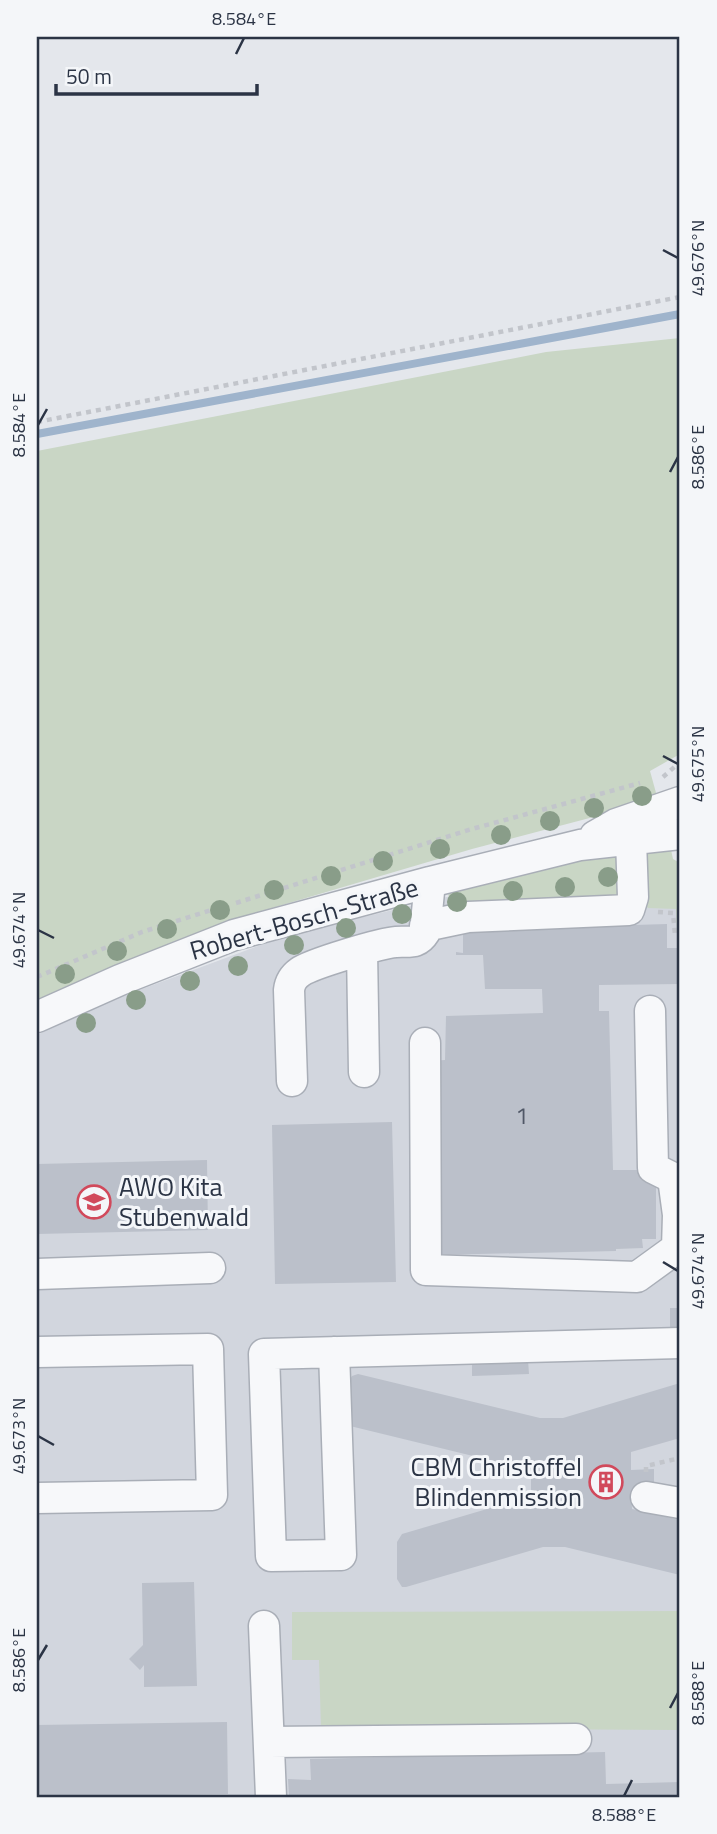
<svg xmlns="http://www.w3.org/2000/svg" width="717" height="1834" font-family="'Titillium Web',sans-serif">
  <rect width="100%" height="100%" fill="#e4e7ec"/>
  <path fill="#d2d6de" d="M672,864L680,865V1797H37V1035L91,1008L285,936L513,881Z"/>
  <path fill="#c9d6c5" d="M680,338V754L650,771L658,800L472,849L262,911L37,1003V451L546,352Z
    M670,845L673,859L680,863V934H677L676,909L648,908L638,898L640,863L648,848Z
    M627,851V890L616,899L451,916L448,891L526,872Z
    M680,1611V1730L321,1728L319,1660H292V1612Z"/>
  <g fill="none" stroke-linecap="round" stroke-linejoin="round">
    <path stroke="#9fb4cc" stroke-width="8" d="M37,434L680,314"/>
  </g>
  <path fill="#bbc0ca" d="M667,924V948H680V984L599,985V1011H609L613,1170H640L641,1180L656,1178V1239H642L643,1248L616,1249V1251L435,1255L430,1061L445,1060L446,1016L543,1013L542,989H485L483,955H456V952L463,953V930Z
    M392,1122L396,1282L275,1284L272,1125Z
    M207,1160L208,1230L37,1234V1164Z
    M670,1308H680V1330H670Z
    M528,1360L529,1374L472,1376V1361Z
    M358,1374L540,1418H563L680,1383V1438L631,1452V1470L654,1469V1491L631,1492L632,1509L680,1520V1575L565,1547H543L406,1587H402L397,1579V1542L402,1534L531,1496V1470L350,1426L349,1381L352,1376Z
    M194,1582L197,1686L144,1687V1665L140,1670L129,1659L143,1645L142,1583Z
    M227,1722L228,1794L37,1797V1725Z
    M605,1752L606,1784L680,1782V1797H289L288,1779L311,1780L310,1759Z"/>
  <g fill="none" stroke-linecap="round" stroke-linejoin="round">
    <defs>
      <path id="minor" d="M595,836L616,824L680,802
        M425,926L468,917L629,910L633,897L631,840
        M362,950L364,1072
        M650,1011L653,1168L673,1178L678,1215
        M37,1017L120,980L234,935L430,882L580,845L680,834
        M425,1043L426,1270L637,1277L677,1248L678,1215H680
        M292,1081L289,990C290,982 293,977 300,972C311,964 381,943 396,942C409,941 417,945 425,932L430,882
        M37,1274L210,1268
        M37,1352L208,1349L212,1495L37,1498
        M334,1352L341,1555L271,1556L264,1354L680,1343
        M646,1497L680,1503
        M264,1626L271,1797
        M269,1742L576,1739"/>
    </defs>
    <use href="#minor" stroke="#a9aeb7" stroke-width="33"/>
    <path stroke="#c2c5cb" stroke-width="4.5" stroke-dasharray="5 5" stroke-linecap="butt" d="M37,422L680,297
      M663,777L680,762
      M236,903L472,829L640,783
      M658,912L673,913L675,935H680
      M37,977L142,932L221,907
      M646,1472V1466L680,1458"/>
    <use href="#minor" stroke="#f7f8fa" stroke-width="30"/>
  </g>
  <g fill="#899d89">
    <circle cx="642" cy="796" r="10"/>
    <circle cx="594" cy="808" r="10"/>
    <circle cx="550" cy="821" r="10"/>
    <circle cx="501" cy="835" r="10"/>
    <circle cx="440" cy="849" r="10"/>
    <circle cx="383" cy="861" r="10"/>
    <circle cx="331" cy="876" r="10"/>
    <circle cx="608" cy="877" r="10"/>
    <circle cx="565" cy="887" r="10"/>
    <circle cx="274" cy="890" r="10"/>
    <circle cx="513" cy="891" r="10"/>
    <circle cx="457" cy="902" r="10"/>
    <circle cx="220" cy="910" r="10"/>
    <circle cx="402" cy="914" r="10"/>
    <circle cx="346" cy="928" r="10"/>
    <circle cx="167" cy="929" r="10"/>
    <circle cx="294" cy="945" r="10"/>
    <circle cx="117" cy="951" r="10"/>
    <circle cx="238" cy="966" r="10"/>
    <circle cx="65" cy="974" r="10"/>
    <circle cx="190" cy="981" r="10"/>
    <circle cx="136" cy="1000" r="10"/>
    <circle cx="86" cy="1023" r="10"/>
  </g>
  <path fill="none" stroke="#2b3445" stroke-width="2.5" d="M236,54L244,38M663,250L678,258M38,425L47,409M670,472L678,457M663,756L678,764M38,930L54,938M663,1262L678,1271M38,1436L54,1445M38,1660L47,1645M670,1708L678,1693M624,1796L632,1780"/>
  <defs>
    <symbol id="school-ring" viewBox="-11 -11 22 22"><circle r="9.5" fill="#f4f6f9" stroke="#d1495b" stroke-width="1.5"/><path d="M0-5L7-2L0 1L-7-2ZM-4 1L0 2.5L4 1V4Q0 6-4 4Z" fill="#d1495b"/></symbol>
    <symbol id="building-ring" viewBox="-11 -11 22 22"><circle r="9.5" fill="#f4f6f9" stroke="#d1495b" stroke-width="1.5"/><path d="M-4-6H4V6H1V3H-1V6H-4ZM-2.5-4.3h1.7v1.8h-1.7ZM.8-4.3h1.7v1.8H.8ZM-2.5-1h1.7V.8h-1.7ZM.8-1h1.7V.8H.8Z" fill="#d1495b"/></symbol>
  </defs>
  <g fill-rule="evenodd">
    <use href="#school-ring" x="75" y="1183" width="38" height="38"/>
    <use href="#building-ring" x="587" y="1463" width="38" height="38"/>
  </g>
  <g text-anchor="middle" stroke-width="6" stroke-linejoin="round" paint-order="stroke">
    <g font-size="23" fill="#4f5766">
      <text x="522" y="1124">1</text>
    </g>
    <g font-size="26" fill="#2b3445" stroke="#f4f6f9">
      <text transform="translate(304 919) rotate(-16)" y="9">Robert-Bosch-Straße</text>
    </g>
    <g font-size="26" fill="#2b3445" stroke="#f4f6f9" text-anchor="start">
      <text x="119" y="1196">AWO Kita<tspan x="119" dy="30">Stubenwald</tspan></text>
      <text x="582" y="1476" text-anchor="end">CBM Christoffel<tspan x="582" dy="30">Blindenmission</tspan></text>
    </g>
  </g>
  <rect width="717" height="1834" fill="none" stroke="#f4f6f9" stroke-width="77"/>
  <path d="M56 84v10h201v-10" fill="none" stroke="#2b3445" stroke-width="3.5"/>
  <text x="66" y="84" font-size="21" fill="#2b3445" stroke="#f4f6f9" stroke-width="5" paint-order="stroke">50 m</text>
  <rect x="38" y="38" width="640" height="1758" fill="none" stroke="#2b3445" stroke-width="2.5"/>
  <g font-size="18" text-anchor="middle" fill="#2b3445">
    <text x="244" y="25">8.584°E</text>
    <text transform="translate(698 258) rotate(-90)" y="6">49.676°N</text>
    <text transform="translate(19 425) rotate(-90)" y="6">8.584°E</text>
    <text transform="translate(698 457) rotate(-90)" y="6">8.586°E</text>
    <text transform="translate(698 764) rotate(-90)" y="6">49.675°N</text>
    <text transform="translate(19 930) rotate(-90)" y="6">49.674°N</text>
    <text transform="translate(698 1271) rotate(-90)" y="6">49.674°N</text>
    <text transform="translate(19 1436) rotate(-90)" y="6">49.673°N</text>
    <text transform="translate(19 1660) rotate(-90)" y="6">8.586°E</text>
    <text transform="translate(698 1693) rotate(-90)" y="6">8.588°E</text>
    <text x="624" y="1821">8.588°E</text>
  </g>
</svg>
